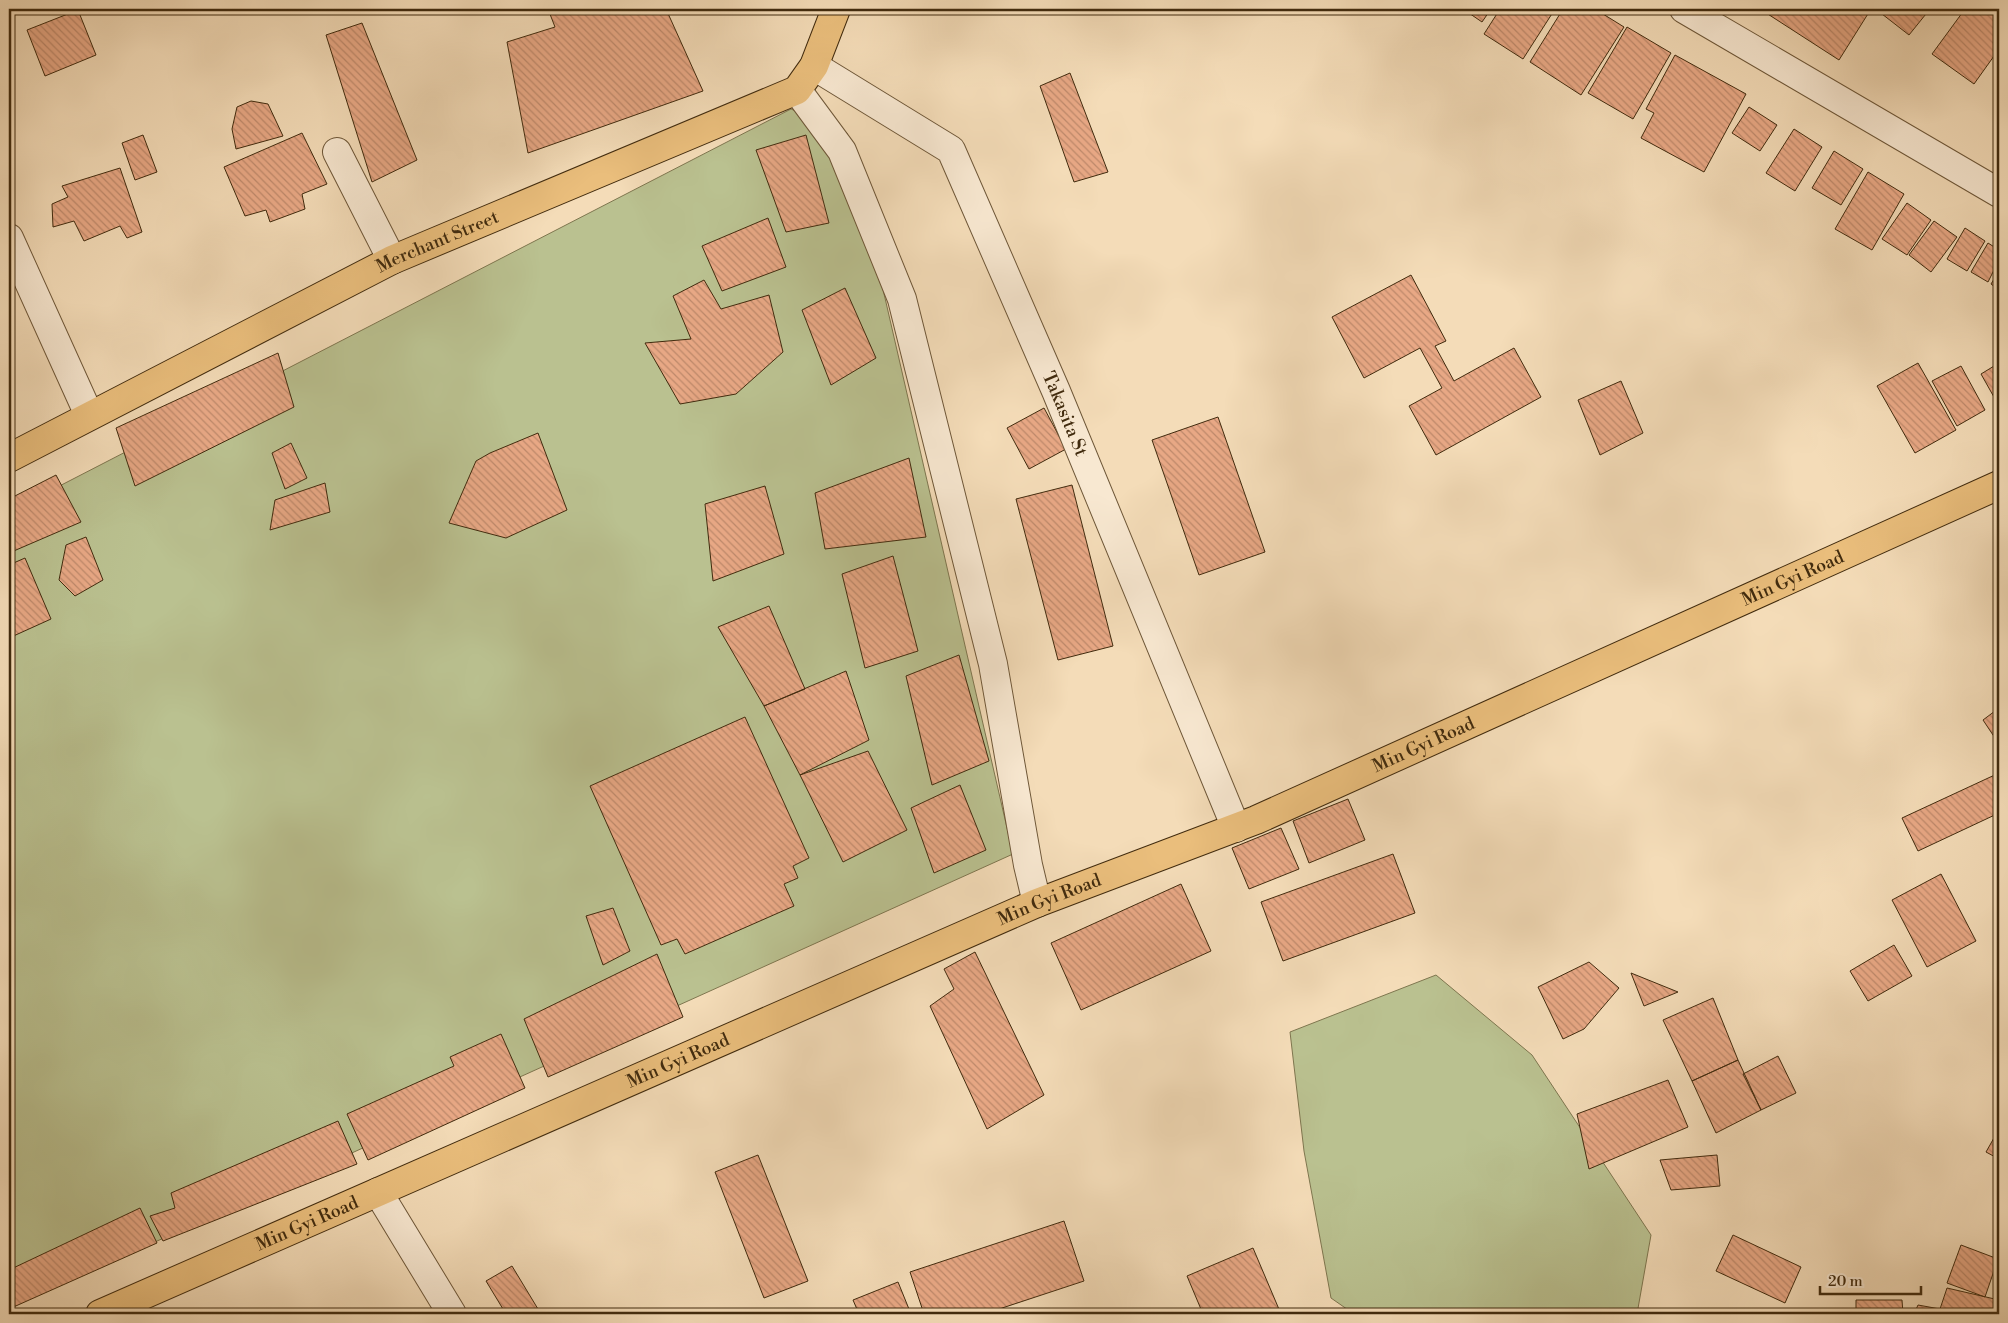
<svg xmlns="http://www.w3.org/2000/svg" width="2008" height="1323" font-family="'Libre Bodoni',serif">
  <defs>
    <pattern id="building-back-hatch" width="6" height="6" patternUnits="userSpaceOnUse" patternTransform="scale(1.25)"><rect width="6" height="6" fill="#e8a885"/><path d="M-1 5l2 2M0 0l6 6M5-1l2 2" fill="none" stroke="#be896b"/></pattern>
  </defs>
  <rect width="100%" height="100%" fill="#f4dcb8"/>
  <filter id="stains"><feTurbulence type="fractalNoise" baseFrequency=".004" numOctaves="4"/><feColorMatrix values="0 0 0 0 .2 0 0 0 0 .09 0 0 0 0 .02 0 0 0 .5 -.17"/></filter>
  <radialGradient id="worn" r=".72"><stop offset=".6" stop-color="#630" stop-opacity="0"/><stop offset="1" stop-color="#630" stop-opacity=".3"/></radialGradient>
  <path fill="#bac190" stroke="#7e764f" d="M791,109L847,133L1013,854L9,1308V512Z
    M1436,975L1532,1055L1651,1235L1637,1314H1354L1331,1298L1304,1151L1290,1032Z"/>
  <path fill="url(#building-back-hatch)" stroke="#412b0e" d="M548,9H666L703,91L528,153L507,42L555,27Z
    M1463,9H1491L1482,22Z
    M1500,9H1555L1523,59L1484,34Z
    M1563,9H1595L1624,27L1581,95L1530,62Z
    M1760,9H1871L1839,60Z
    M1886,9H1930L1909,35L1882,14Z
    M1965,9H1999V49L1974,84L1932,54Z
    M78,10L96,55L45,76L27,30Z
    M362,23L417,160L372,182L326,35Z
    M1627,27L1671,53L1633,119L1588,93Z
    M1675,55L1746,94L1704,172L1641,138L1654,113L1646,109Z
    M1070,73L1108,172L1074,182L1040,86Z
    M1999,96V112L1994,104Z
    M251,101L268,104L283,136L236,149L232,129L237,107Z
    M1749,107L1777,125L1760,151L1732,133Z
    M1794,129L1822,147L1795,191L1766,173Z
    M302,133L327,184L302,194L305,209L270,222L266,210L245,216L224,167Z
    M143,135L157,172L135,180L122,143Z
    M806,135L829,223L786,232L756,150Z
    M1834,151L1863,169L1841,205L1812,188Z
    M120,168L142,232L127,238L120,226L84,241L74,221L53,227L52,204L68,197L62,186Z
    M1868,172L1904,194L1872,250L1835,229Z
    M1907,203L1931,220L1907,255L1882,239Z
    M768,218L786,267L722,291L702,246Z
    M1934,221L1957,237L1931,272L1909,255Z
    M1965,228L1985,241L1967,271L1947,259Z
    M1988,243L1999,250V260L1988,282L1971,272Z
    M1999,271V290L1991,284Z
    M1411,275L1446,341L1435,346L1454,381L1514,348L1541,397L1436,455L1409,406L1442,388L1420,348L1364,378L1332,317Z
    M704,280L721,309L769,295L783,352L736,394L680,404L645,343L691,339L673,296Z
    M845,288L876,358L831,385L802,310Z
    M278,353L294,407L135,486L116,428Z
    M1918,363L1956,430L1915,453L1877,386Z
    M1999,363V406L1981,374Z
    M1961,366L1985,410L1957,426L1932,381Z
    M1621,381L1643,433L1600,455L1578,400Z
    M1044,408L1066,449L1029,469L1007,428Z
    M1218,417L1265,552L1199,575L1152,440Z
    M538,433L567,510L506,538L449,523L476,461L490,453Z
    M291,443L307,478L285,489L272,453Z
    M909,458L926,537L825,549L815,493Z
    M56,475L81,522L9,553V499Z
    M325,483L330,512L270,530L275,500Z
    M1072,485L1113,646L1058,660L1016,499Z
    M765,486L784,554L713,581L705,504Z
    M86,537L103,580L75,596L59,580L66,545Z
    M893,556L918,651L865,668L842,574Z
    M25,558L51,619L9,638V565Z
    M769,606L805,689L764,706L718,627Z
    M959,655L989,761L932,785L906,676Z
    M846,671L869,740L800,775L764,706Z
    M1999,708V740L1997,741L1983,720Z
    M745,717L809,858L793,866L798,878L784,884L794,906L685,954L677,939L661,945L590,786Z
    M868,751L907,830L843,862L800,775Z
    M1999,773V813L1918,851L1902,818Z
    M960,785L986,850L934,873L911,808Z
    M1348,799L1365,840L1309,863L1293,821Z
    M1281,828L1299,869L1249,889L1232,848Z
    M1393,854L1415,913L1283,961L1261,902Z
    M1941,874L1976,941L1927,967L1892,900Z
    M1181,884L1211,951L1081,1010L1051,943Z
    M613,908L630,951L603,965L586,916Z
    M1894,945L1912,976L1868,1001L1850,971Z
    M975,952L1044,1095L987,1129L930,1006L954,989L944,969Z
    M657,954L683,1017L548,1077L524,1019Z
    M1589,962L1619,988L1584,1029L1563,1039L1538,987Z
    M1631,973L1678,992L1644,1006Z
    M1713,998L1738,1060L1692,1081L1663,1020Z
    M501,1034L525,1088L368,1160L347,1114L454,1066L450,1057Z
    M1778,1056L1796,1093L1761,1110L1743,1074Z
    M1738,1060L1761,1110L1716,1133L1692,1081Z
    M1668,1080L1688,1127L1589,1169L1577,1114Z
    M338,1121L357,1164L163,1241L150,1216L175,1208L171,1193Z
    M1999,1129V1159L1986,1152Z
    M758,1155L808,1281L764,1298L715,1172Z
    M1717,1155L1720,1186L1671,1190L1660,1160Z
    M140,1208L157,1243L9,1309V1270Z
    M1064,1221L1084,1281L984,1314H924L910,1272Z
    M1733,1235L1801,1267L1785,1303L1716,1271Z
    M1961,1245L1998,1259L1985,1297L1947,1283Z
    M1253,1248L1281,1314H1203L1187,1276Z
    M512,1266L541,1314H506L486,1281Z
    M898,1282L911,1314H859L853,1300Z
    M1947,1288L1999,1300V1314H1953L1940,1309Z
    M1856,1300H1902L1903,1314H1856Z
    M1918,1305L1940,1309L1938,1314H1914Z
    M1940,1309L1953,1314H1938Z"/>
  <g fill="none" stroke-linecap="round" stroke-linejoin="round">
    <defs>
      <g id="minor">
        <path d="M1684,9L1999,193"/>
        <path id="s1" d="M814,66L951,150L1056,391L1236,828"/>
        <path d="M797,90L842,151L902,299L993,664L1028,865L1037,903"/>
        <path d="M337,152L392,260"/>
        <path d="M9,238L89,415"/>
        <path d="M378,1192L452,1314"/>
      </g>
      <g id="major">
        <path id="s2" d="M9,458L392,260L797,90L814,66L836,9"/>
        <path id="s3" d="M100,1314L1037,903L1256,820L1999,485"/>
      </g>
    </defs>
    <use href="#minor" stroke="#6e5738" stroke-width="30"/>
    <use href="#major" stroke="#412b0e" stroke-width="30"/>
    <use href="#minor" stroke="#f8e8d1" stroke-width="28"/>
    <use href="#major" stroke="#eabe7c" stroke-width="28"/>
  </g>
  <g text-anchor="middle" stroke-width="5" stroke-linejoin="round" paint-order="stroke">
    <g font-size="18" fill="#412b0e" stroke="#f8e8d1">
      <text dy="6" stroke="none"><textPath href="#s2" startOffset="480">Merchant Street</textPath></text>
      <text dy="6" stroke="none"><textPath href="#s1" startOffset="448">Takasita St</textPath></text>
      <text dy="6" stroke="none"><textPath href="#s3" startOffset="1846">Min Gyi Road</textPath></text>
      <text dy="6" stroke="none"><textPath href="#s3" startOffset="1441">Min Gyi Road</textPath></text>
      <text dy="6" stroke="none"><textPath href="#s3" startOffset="1036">Min Gyi Road</textPath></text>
      <text dy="6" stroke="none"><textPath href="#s3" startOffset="631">Min Gyi Road</textPath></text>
      <text dy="6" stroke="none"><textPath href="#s3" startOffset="226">Min Gyi Road</textPath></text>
    </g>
  </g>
  <rect width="2008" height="1323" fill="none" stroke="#f4dcb8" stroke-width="30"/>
  <rect x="10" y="10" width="1988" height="1303" fill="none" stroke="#412b0e" stroke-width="2.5"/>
  <rect x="15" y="15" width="1978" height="1293" fill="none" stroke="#412b0e"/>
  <path d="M1820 1286v8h101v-8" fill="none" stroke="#412b0e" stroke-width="2.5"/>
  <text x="1828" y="1286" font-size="15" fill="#412b0e" stroke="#f8e8d1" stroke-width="4" paint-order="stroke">20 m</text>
  <rect width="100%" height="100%" filter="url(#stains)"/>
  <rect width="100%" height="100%" fill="url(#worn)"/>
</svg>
